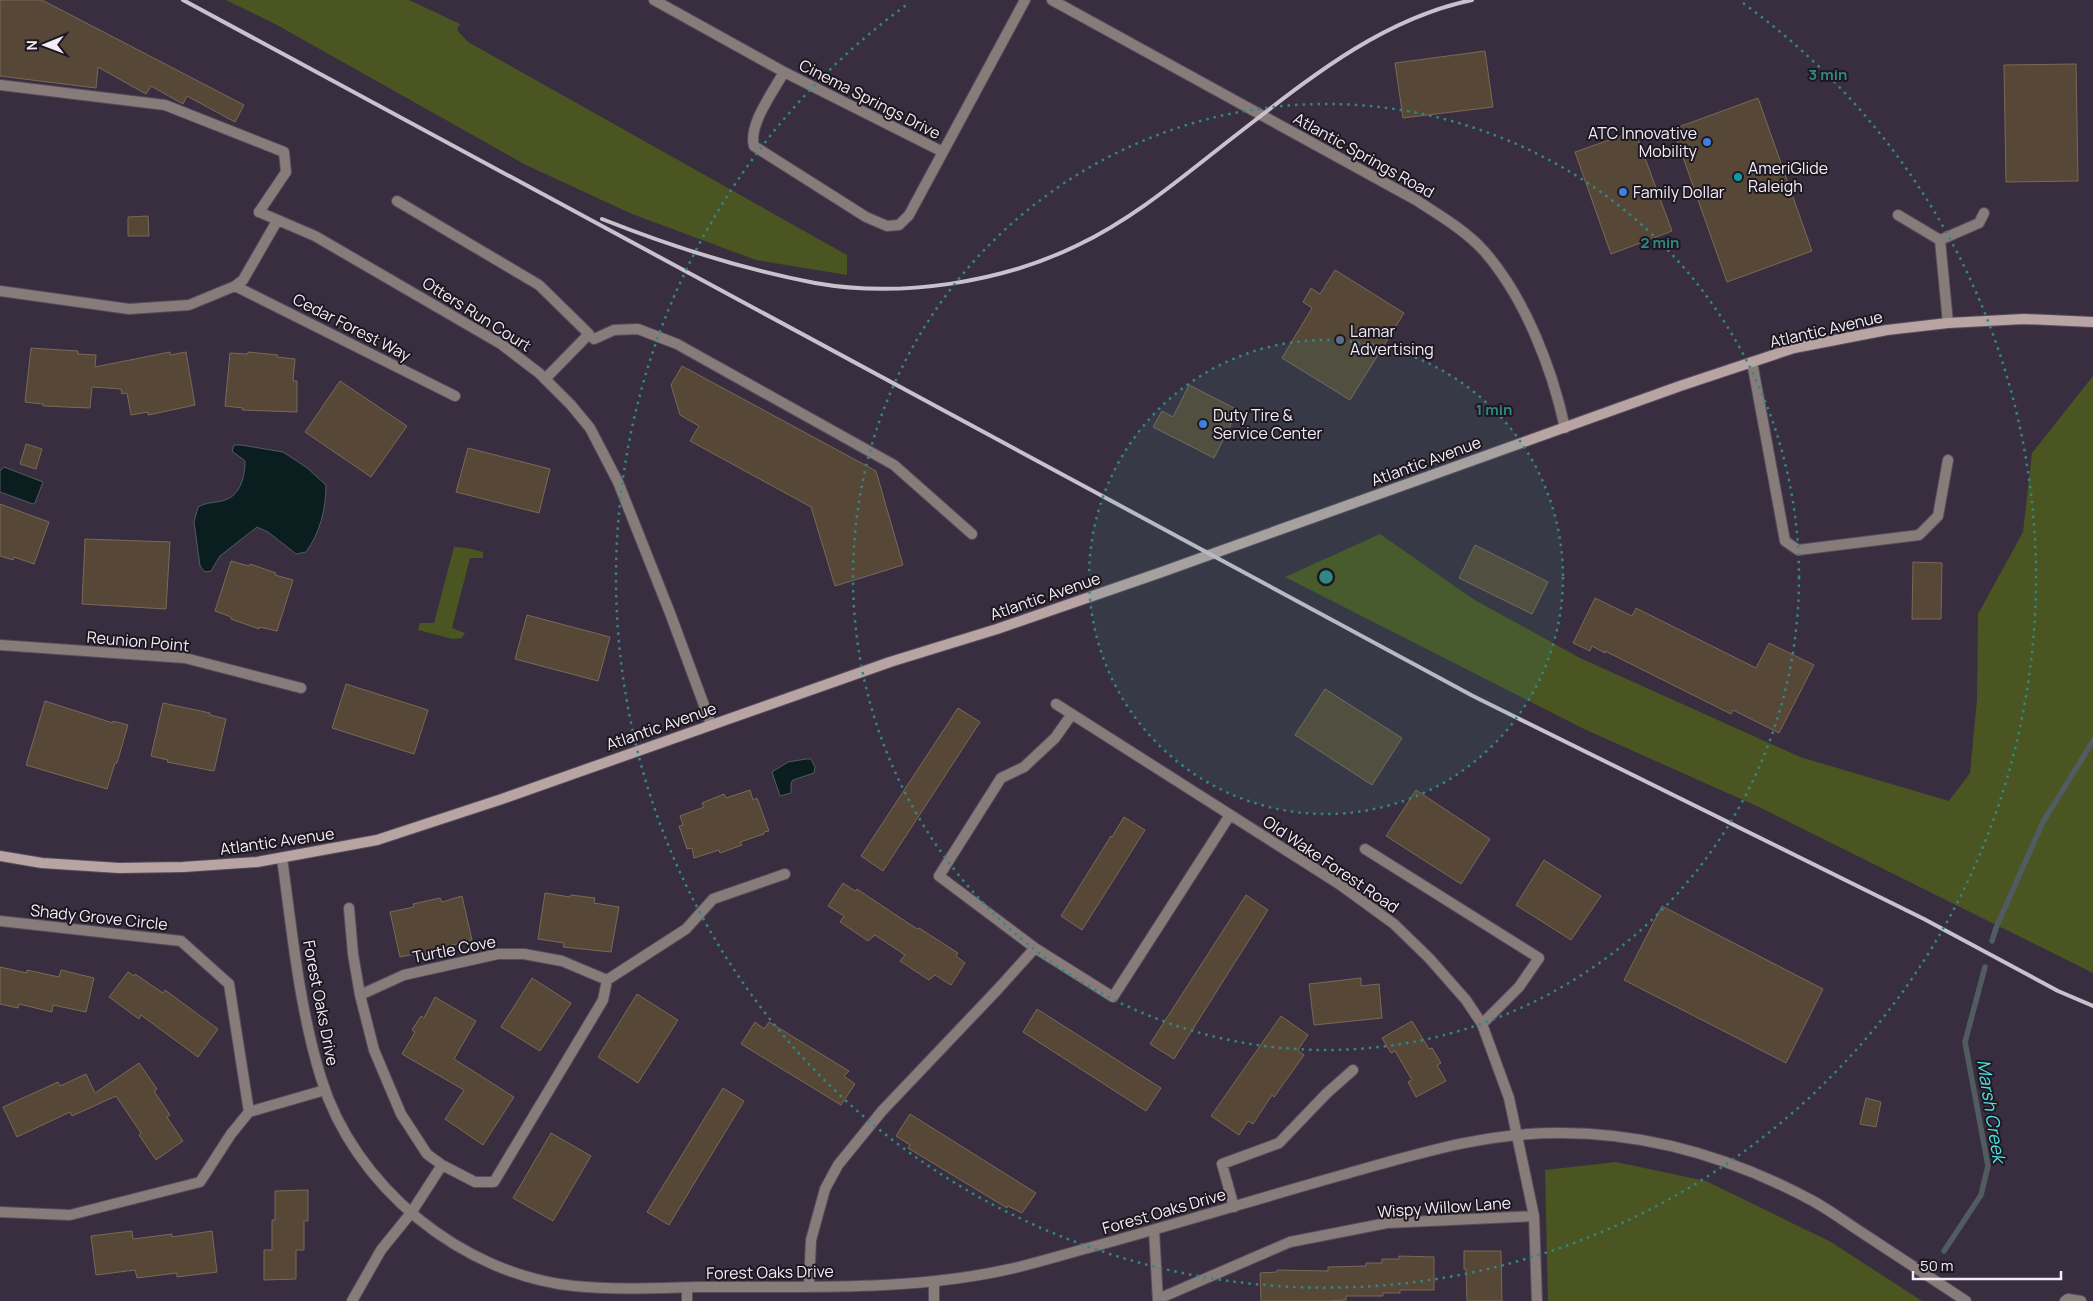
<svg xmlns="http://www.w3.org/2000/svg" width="2093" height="1301" font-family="Manrope,sans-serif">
  <rect width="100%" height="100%" fill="#392e3f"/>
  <path fill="#4a5522" d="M226,0H409L460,24L457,30L468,42L847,255V275L756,260L632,214L526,165L277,25Z
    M2093,376V973L1761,808L1584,729L1285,577L1380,534L1473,599L1580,658L1800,757L1949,801L1970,773L1977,699L1978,614L2023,532L2032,453Z
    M454,547L467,548L483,552V558H470L452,628L465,633L462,638L453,639L418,630L420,623H434Z
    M1616,1162L1706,1181L1831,1242L1922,1301H1548L1545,1170Z"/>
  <path fill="#0b1e1f" stroke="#515c60" d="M234,445H241L283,452L306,467L326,485C326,509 320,533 306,552L296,554L268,532L257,527L220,556L211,571L205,572L200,566L194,522L198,507C206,502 216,503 225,500C241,495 245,475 245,461L232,451Z
    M4,467L43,482L35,503L33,504L0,492V471Z
    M806,759H811L815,767L814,773L793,780L791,783V793L780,796L772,772L788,762Z"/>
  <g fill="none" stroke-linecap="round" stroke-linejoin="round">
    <path stroke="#515c60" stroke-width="5.5" d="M1992,941L1996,928L2043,822L2093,741
      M1944,1251L1981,1195L1988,1166L1965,1042L1985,967"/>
  </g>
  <path fill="#564737" stroke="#7a6959" d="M0,0H42L244,105L235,122L187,96L183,104L151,86L146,94L98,67L96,88L0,76Z
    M1485,51L1493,107L1403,118L1395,63Z
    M2076,64L2078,181L2006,182L2004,65Z
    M1758,98L1812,251L1727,282L1673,129Z
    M1635,131L1672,231L1611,254L1575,152Z
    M148,216L149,236H128V217Z
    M1335,270L1404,313L1350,400L1282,358L1312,308L1303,302L1311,288L1320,294Z
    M31,348L78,351V354L96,355L95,367L170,352V355L186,352L195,405L148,415V412L131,415L127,393L122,394L121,389L92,387L90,408L43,406V404L25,402Z
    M248,352L278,355L277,357L295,359L293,381H297V412L242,410L243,408L225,406L230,353L248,354Z
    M682,366L876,471L903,565L835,586L811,507L690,441L699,426L680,415L671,385Z
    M340,381L407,426L371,477L305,432Z
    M1189,385L1238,410L1214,458L1153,427L1162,411L1173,417Z
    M26,444L42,449L36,469L20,464Z
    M468,448L550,469L539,513L456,492Z
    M0,504L49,522L34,564L14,557L13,560L0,556Z
    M85,539L170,542L166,609L82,604Z
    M1475,545L1548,582L1532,614L1459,578Z
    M231,561L249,566L250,564L276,573L275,575L293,580L277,631L259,627V629L231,619V617L215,611Z
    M1913,562L1942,563L1941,619H1912Z
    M1595,598L1632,616L1636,608L1756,668L1769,643L1814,665L1779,733L1733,710L1731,714L1605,651V653L1592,646L1590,651L1573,643Z
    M527,615L610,637L598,681L515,659Z
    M346,684L428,710L414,754L332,728Z
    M1325,689L1402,738L1372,785L1295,735Z
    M45,701L113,723V721L128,725L117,763H115L107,789L26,765Z
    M163,703L210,713V715L226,719L214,771L167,762L168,760L151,756Z
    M958,708L980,722L883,871L861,856Z
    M750,790L753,800L757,798L769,831L764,832V834L740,842L742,845L720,853L719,850L694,858L692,848L687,849L679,826L683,825L680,816L704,807L702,803L724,794L726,798Z
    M1416,790L1490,839L1461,884L1386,836Z
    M1124,817L1145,830L1082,930L1061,916L1111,836L1112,837Z
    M1544,860L1601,896L1571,940L1516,905Z
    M843,883L855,891L857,889L917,929L919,928L958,953L956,956L965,963L951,985L935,975L929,980L900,961L905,955L875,935L868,941L840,922L844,916L828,906Z
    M545,893L570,897L571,895L595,898L594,903L619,907L611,952L563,947L564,943L538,939Z
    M1246,895L1268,910L1174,1059L1150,1044Z
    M462,896L472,940L448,946V950L425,955V952L400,957L390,912L414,907L413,904L440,898L442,902Z
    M1662,906L1823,989L1786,1063L1624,980Z
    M0,967L27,973V970L59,977L61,970L94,978L86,1012L53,1005L52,1012L19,1004L18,1008L0,1004Z
    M128,972L134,976L135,974L163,993L165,990L218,1029L198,1057L141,1015L139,1019L109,997Z
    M532,978L571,1003L540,1051L501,1027Z
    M1361,978V986L1379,984L1382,1018L1314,1025L1309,984Z
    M637,994L678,1020L638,1083L598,1057Z
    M435,997L476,1021L454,1059L514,1097L483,1145L445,1119L464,1090L402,1054L415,1032L412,1030L421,1016L424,1018Z
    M1037,1009L1161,1088L1146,1111L1023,1032Z
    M1281,1016L1308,1035L1298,1050L1304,1055L1274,1097L1272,1095L1253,1124L1248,1121L1239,1135L1211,1116Z
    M1412,1021L1429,1049L1432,1048L1441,1063L1437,1065L1446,1081L1416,1097L1408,1082L1412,1080L1395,1051L1391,1053L1382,1038Z
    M755,1022L764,1029L769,1022L849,1071L844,1076L855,1084L841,1105L741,1044Z
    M139,1063L157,1089L154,1091L170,1115L167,1117L183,1141L156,1160L139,1135L141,1133L116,1096L72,1116L70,1112L17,1137L3,1107L58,1082L60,1086L86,1074L95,1093Z
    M723,1088L744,1101L669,1225L647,1212Z
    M1866,1098L1881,1102L1876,1127L1860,1124Z
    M910,1114L1036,1193L1022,1213L1008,1206L1007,1208L908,1148L910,1145L896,1136Z
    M551,1133L591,1156L553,1221L513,1198Z
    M308,1190V1221H304V1250H296V1279L264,1280V1250H272V1220H275V1191Z
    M132,1231L133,1239L172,1234V1237L212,1231L217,1272L177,1277V1273L137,1278L135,1270L96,1275L91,1236Z
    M1464,1251H1501L1502,1301H1467L1466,1269H1464Z
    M1399,1256L1434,1257V1290H1400V1293H1383V1296H1346V1300L1329,1301H1261L1260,1273L1277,1272V1270L1328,1271V1267L1366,1266V1263H1382V1259H1399Z"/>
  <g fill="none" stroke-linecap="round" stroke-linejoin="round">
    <defs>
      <path id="service" d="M0,85L165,105L284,152L286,172L259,212
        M397,201L539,285L589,334L545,379
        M1898,215L1940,240
        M1948,323L1940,240L1979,223L1984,213
        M594,339L614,330L638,329L677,344L894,465L972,534
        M1752,362L1785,541L1798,550L1919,535L1938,516L1948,460
        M1365,849L1539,958L1519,987L1482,1024
        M2065,1301L2068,1299L2081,1301"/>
      <path id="minor" d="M654,0L784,72L943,152
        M1052,0L1416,200C1439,215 1465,230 1484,251C1525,298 1552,368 1565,428
        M784,72C773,92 748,125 754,146L866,217L887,226L899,225L909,215L1025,0
        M259,212L315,236L501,344L539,373L571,405L590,428L618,482L670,613L711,724
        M235,286L243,280L277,221
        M0,291L129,309L189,305L235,286L455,396
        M0,645L185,658L301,688
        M1056,704L1339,884L1394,924L1429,958L1466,1000L1482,1024L1509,1098L1534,1216L1537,1301
        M349,908L353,954L360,995
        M0,921L181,941L229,984L249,1112
        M1035,948L1113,997L1230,815
        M607,980L686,929L713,899L785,874
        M1234,1207L1222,1164L1279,1143L1327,1093L1353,1070
        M0,1212L70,1215L200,1182L231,1134L249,1112L325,1090
        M1154,1230L1158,1301
        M934,1282V1301
        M809,1286L811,1240L825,1189L838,1165L882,1111L998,989L1035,948L939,876L1001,778L1024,767L1055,738L1072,714
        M687,1288V1301
        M1158,1299L1290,1242L1387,1223L1534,1216
        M352,1301L381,1250L411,1213L442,1165L427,1154L401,1114L374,1050L360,995L404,975L498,954H524L562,961L607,980L603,1000L494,1182H475L442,1165"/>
      <path id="tertiary" d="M282,858C292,931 299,1007 321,1078C354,1186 461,1274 574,1286C614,1290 656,1288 696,1287C801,1286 907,1292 1010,1269C1036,1263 1062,1255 1088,1248C1173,1225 1257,1199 1342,1175C1414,1155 1485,1132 1561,1133C1650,1133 1735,1159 1813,1201C1831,1211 1847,1223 1864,1234C1898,1256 1932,1279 1966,1301"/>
      <path id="secondary" d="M0,856L42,863L119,868L183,867L257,862L377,840L502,799L890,662L997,629L1159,573L1680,386L1794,348L1887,330L1948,323L2024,319L2093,322"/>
    </defs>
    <use href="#service" stroke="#574d5d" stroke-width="12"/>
    <use href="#minor" stroke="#574d5d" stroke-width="12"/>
    <use href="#tertiary" stroke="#574d5d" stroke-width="12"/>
    <use href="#secondary" stroke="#574d5d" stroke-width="12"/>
    <use href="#service" stroke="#887c7b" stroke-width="10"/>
    <use href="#minor" stroke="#887c7b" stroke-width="10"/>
    <use href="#tertiary" stroke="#887c7b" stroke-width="10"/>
    <use href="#secondary" stroke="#b7a4a3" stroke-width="10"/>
    <path stroke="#c9c1cd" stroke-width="4" d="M183,0L1473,696L1924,919L2058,991L2093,1006
      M602,219C670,246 742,269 815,283C900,298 1001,283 1078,245C1137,217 1188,172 1240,132C1311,77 1382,19 1472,0"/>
  </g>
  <circle cx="1326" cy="577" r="237" fill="#318883" fill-opacity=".12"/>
  <g fill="none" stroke="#318883" stroke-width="2.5" stroke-dasharray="2.5 5">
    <circle cx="1326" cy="577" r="237"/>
    <circle cx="1326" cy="577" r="473"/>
    <path d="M1743 3A710 710 0 1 1 909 3"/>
  </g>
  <g fill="#3f7fe0" stroke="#1d1820" stroke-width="2">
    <circle cx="1707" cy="142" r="5"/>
    <circle cx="1623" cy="192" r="5"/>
    <circle cx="1203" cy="424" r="5"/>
  </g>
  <circle fill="#0f9aa8" stroke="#1d1820" stroke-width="2" cx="1738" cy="177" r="5"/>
  <circle fill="#5c6f8a" stroke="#1d1820" stroke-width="2" cx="1340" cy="340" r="5"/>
  <g text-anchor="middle" stroke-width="4" stroke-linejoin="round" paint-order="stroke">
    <g font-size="16" fill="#f4edf8" stroke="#1d1820">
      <text transform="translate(870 99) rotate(27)" y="6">Cinema Springs Drive</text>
      <text transform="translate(1364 155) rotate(29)" y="6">Atlantic Springs Road</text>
      <text transform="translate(477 314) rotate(32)" y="6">Otters Run Court</text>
      <text transform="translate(352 327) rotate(27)" y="6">Cedar Forest Way</text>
      <text transform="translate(1826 329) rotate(-13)" y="6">Atlantic Avenue</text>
      <text transform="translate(1426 461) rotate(-20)" y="6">Atlantic Avenue</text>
      <text transform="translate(1045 596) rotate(-19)" y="6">Atlantic Avenue</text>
      <text transform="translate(138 641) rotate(5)" y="6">Reunion Point</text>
      <text transform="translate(661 726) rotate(-19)" y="6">Atlantic Avenue</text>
      <text transform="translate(277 841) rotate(-8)" y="6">Atlantic Avenue</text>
      <text transform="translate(1331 864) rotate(34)" y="6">Old Wake Forest Road</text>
      <text transform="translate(99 917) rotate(6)" y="6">Shady Grove Circle</text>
      <text transform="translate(454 949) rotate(-11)" y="6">Turtle Cove</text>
      <text transform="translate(321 1003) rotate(79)" y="6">Forest Oaks Drive</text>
      <text transform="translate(1444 1207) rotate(-4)" y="6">Wispy Willow Lane</text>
      <text transform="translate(1164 1211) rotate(-16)" y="6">Forest Oaks Drive</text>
      <text transform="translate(770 1272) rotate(-1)" y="6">Forest Oaks Drive</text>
    </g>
    <g font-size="16" fill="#f4edf8" stroke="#1d1820" text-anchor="start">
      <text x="1697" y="139" text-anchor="end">ATC Innovative<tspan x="1697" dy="18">Mobility</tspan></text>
      <text x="1748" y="174">AmeriGlide<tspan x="1748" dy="18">Raleigh</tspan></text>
      <text x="1633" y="198">Family Dollar</text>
      <text x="1350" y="337">Lamar<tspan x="1350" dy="18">Advertising</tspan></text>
      <text x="1213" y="421">Duty Tire &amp;<tspan x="1213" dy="18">Service Center</tspan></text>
    </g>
    <g font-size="18" font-style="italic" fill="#4fe3ea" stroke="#1d1820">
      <text transform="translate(1991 1111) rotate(81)" y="6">Marsh Creek</text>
    </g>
  </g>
  <circle cx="1326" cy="577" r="8" fill="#318883" stroke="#1d1820" stroke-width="2.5"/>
  <g font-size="15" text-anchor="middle" font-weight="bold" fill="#318883" stroke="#1d1820" stroke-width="4" stroke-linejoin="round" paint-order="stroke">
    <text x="1828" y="80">3 min</text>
    <text x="1660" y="248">2 min</text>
    <text x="1494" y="415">1 min</text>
  </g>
  <g transform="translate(45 45) rotate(269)" stroke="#1d1820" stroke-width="4" paint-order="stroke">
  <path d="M0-4L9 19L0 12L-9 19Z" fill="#f4edf8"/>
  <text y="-8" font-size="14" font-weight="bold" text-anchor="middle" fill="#f4edf8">N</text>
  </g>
  <path d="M1913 1271v8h148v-8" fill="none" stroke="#f4edf8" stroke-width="2.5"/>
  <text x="1920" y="1271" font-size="15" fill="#f4edf8" stroke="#1d1820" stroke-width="4" paint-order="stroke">50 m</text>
</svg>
